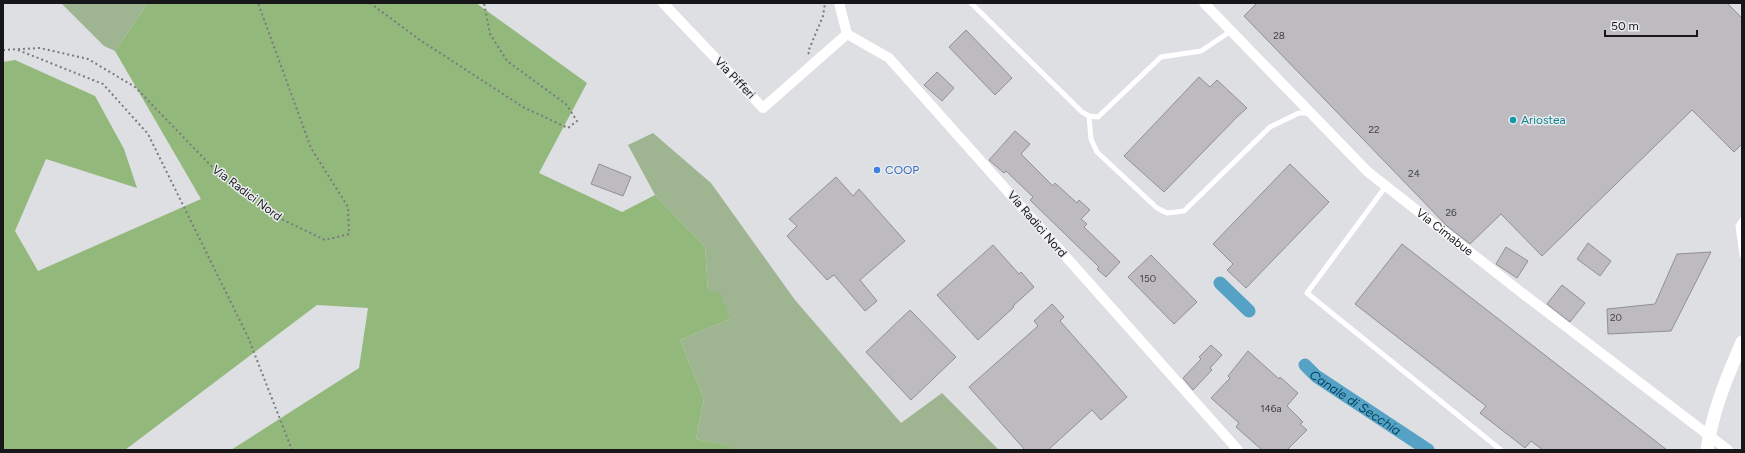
<svg xmlns="http://www.w3.org/2000/svg" width="1745" height="453" font-family="Figtree,sans-serif">
  <rect width="100%" height="100%" fill="#dddfe3"/>
  <path fill="#9fb591" d="M61,3H148L115,51L104,46Z
    M653,133L711,183L795,300L901,423L942,393L999,450H731L729,446L696,439L704,399L680,340L730,319L708,291L705,247L655,195L628,145Z"/>
  <path fill="#93b87c" d="M148,3H476L587,83L539,173L622,212L655,195L705,247L708,291L720,293L730,319L680,340L704,399L696,439L730,446L731,450H231L359,368L368,308L317,305L125,450H3V62L15,60L95,96L124,149L137,188L46,159L15,231L38,271L201,199L115,51Z"/>
  <g fill="none" stroke-linecap="round" stroke-linejoin="round">
    <g stroke="#56a2c6" stroke-width="13">
      <path d="M1220,283L1249,311"/>
      <path id="s1" d="M1305,365L1316,376L1428,450"/>
    </g>
  </g>
  <path fill="#bdbbc0" stroke="#929094" d="M1257,3H1727L1742,18V144L1734,152L1692,110L1542,256L1501,214L1470,244L1447,226L1244,16Z
    M966,30L1012,78L995,95L949,47Z
    M937,72L954,88L942,101L924,85Z
    M1199,77L1210,87L1217,80L1247,108L1238,116L1164,192L1124,156Z
    M1015,131L1030,144L1021,154L1053,186L1055,183L1077,203L1079,200L1090,210L1081,219L1087,224L1084,227L1120,262L1106,277L1097,269L1099,267L1030,200L1033,197L1006,171L1004,173L989,160Z
    M599,164L631,177L623,196L591,184Z
    M1290,164L1329,202L1246,288L1227,270L1233,264L1213,244Z
    M836,177L853,196L859,189L905,241L860,280L877,301L865,311L834,275L827,280L787,236L797,226L789,219Z
    M1588,243L1611,261L1600,276L1577,259Z
    M1402,244L1667,450H1543L1531,441L1525,448L1480,413L1486,406L1355,304Z
    M993,245L1019,274L1021,272L1034,287L1013,306L1014,307L978,340L937,295Z
    M1506,247L1528,261L1517,278L1496,264Z
    M1711,252L1671,331L1608,334L1607,309L1655,304L1677,254Z
    M1151,255L1197,302L1174,324L1128,277Z
    M1562,285L1585,303L1570,322L1547,304Z
    M1052,304L1064,317L1060,321L1127,397L1101,420L1092,410L1048,450H1025L969,387L1038,326L1034,321Z
    M910,310L956,357L911,400L866,352Z
    M1211,345L1222,355L1210,368L1212,370L1193,390L1183,378L1201,359L1199,357Z
    M1248,351L1279,379L1280,377L1298,393L1287,406L1303,422L1300,424L1307,430L1287,450H1262L1236,427L1239,423L1211,398L1230,378L1228,376Z"/>
  <g fill="none" stroke-linecap="round" stroke-linejoin="round">
    <path stroke="#797a7d" stroke-width="2" stroke-dasharray="2 3" stroke-linecap="butt" d="M370,3L420,40L523,107L568,128L577,121L566,104L507,61L490,34L484,3
      M3,50L40,48L88,59L135,87L219,174L275,216L325,240L349,234L348,207L311,148L258,3
      M18,50L103,84L148,134L248,337L292,450
      M809,54L808,52L823,16L825,3"/>
    <path stroke="#fff" stroke-width="5" d="M971,3L1082,112L1089,116L1098,117L1161,57L1201,51L1231,31
      M1089,116L1091,139L1097,152L1157,208L1167,213L1184,211L1270,127L1299,113H1310
      M1386,186L1307,293L1501,450
      M1742,220L1738,226L1742,255"/>
    <g stroke="#fff" stroke-width="10">
      <path d="M663,3L763,108L847,34"/>
      <path d="M839,3L847,34L889,58L1238,450"/>
      <path id="s2" d="M1204,3L1368,172L1526,296L1728,450"/>
    </g>
    <path stroke="#fff" stroke-width="13" d="M1707,450C1712,412 1727,377 1742,342"/>
  </g>
  <circle fill="#0f9aa8" stroke="#ebecf0" stroke-width="1.5" cx="1513" cy="120" r="4"/>
  <circle fill="#3f7fe0" stroke="#ebecf0" stroke-width="1.5" cx="877" cy="170" r="4"/>
  <g text-anchor="middle" stroke-width="3" stroke-linejoin="round" paint-order="stroke">
    <g font-size="10" fill="#404043">
      <text x="1279" y="39">28</text>
      <text x="1374" y="133">22</text>
      <text x="1414" y="177">24</text>
      <text x="1451" y="216">26</text>
      <text x="1148" y="282">150</text>
      <text x="1616" y="321">20</text>
      <text x="1271" y="412">146a</text>
    </g>
    <g font-size="12" fill="#171719" stroke="#ebecf0">
      <text transform="translate(735 78) rotate(46)" y="4">Via Pifferi</text>
      <text transform="translate(247 193) rotate(37)" y="4">Via Radici Nord</text>
      <text transform="translate(1037 224) rotate(49)" y="4">Via Radici Nord</text>
      <text dy="4" stroke="none"><textPath href="#s2" startOffset="333">Via Cimabue</textPath></text>
    </g>
    <g font-size="12" fill="#0d838f" stroke="#ebecf0" text-anchor="start">
      <text x="1521" y="124">Ariostea</text>
    </g>
    <g font-size="12" fill="#366cbe" stroke="#ebecf0" text-anchor="start">
      <text x="885" y="174">COOP</text>
    </g>
    <g font-size="13" font-style="italic" fill="#00445d" stroke="#ebecf0">
      <text dy="5" stroke="none"><textPath href="#s1" startOffset="63">Canale di Secchia</textPath></text>
    </g>
  </g>
  <rect width="1745" height="453" fill="none" stroke="#171719" stroke-width="8"/>
  <path d="M1605 30v6h92v-6" fill="none" stroke="#171719" stroke-width="2"/>
  <text x="1611" y="30" font-size="12" fill="#171719" stroke="#ebecf0" stroke-width="3" paint-order="stroke">50 m</text>
</svg>
